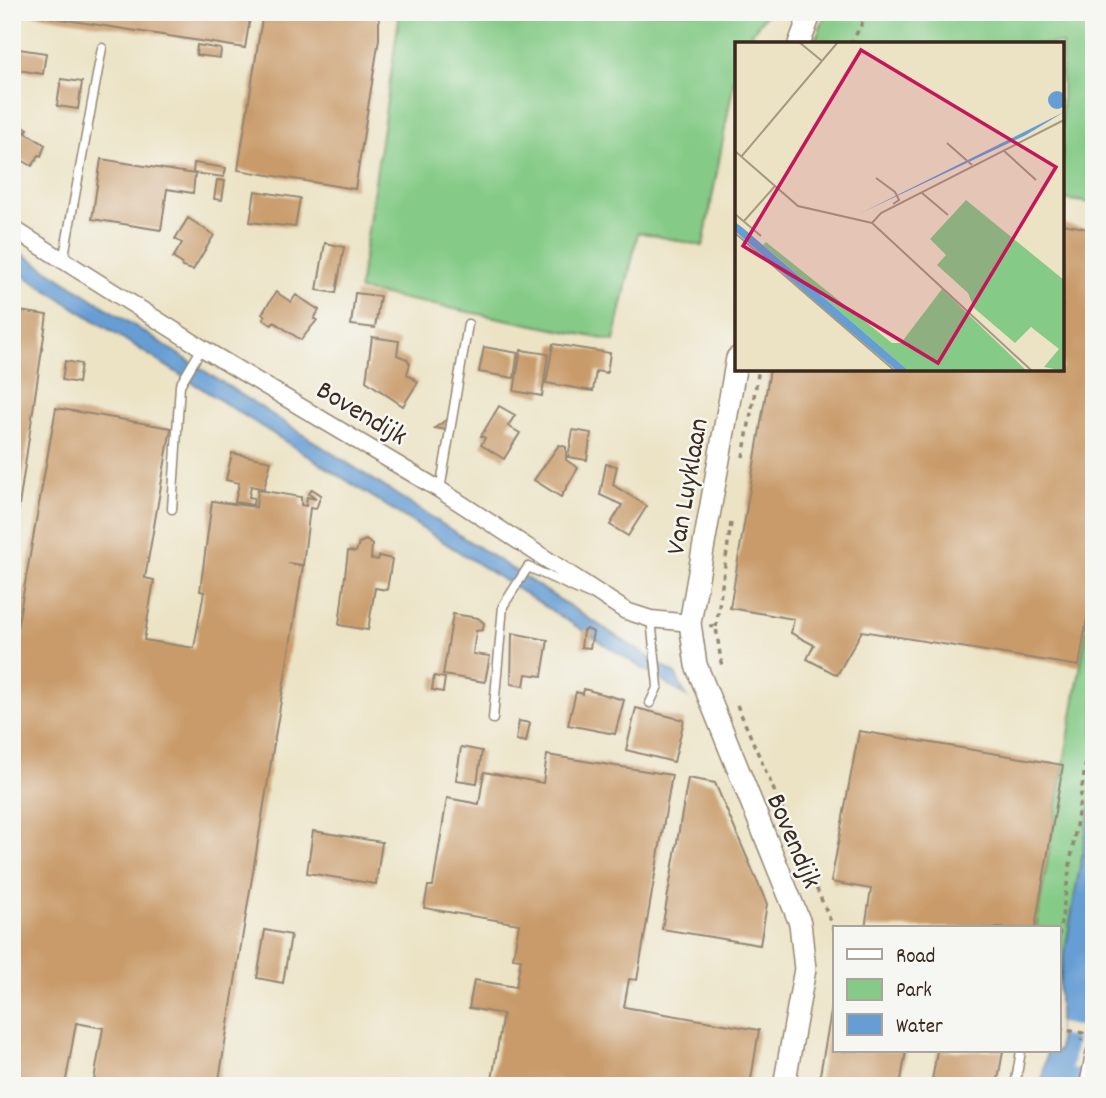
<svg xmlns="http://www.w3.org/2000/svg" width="1106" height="1098" font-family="Dekko,sans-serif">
  <rect width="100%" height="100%" fill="#f6f6f2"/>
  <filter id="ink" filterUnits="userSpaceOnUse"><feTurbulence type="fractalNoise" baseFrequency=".0143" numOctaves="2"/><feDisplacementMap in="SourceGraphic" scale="14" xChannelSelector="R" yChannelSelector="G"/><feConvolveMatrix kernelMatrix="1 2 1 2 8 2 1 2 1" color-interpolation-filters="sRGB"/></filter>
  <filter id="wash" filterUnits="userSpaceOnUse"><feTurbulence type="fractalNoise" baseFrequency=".00686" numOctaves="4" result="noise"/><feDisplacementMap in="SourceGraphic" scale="28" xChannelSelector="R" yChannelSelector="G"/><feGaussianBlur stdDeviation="1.57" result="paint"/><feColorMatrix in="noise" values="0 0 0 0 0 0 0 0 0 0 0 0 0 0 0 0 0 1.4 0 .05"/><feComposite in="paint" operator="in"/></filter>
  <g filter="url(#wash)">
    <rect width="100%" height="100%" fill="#ece3c5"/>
    <path fill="#85cb87" stroke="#607a52" stroke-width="2" d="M400,12H768L743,44H737V65L703,246L638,232L614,341L359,290Z
      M826,12H1094V203L1062,199V44H814Z
      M1094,587V787L1059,986V928H1036Z"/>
    <path fill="#669ed4" stroke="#506479" stroke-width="2" d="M12,247L675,674L686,696L12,268Z
      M1094,787V1009L1080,1086H1041L1047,1051H1059V986Z"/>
    <path fill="#ece3c5" d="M1059,1023L1091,1029L1083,1070L1072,1068L1077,1039L1059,1035Z"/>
    <g id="blocks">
      <path fill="#c99b6a" d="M16,12H251L245,48Z
        M263,12H379V39L355,189L238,170Z
        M197,45L221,49L220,58L196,55Z
        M12,48L46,53L43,74L12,69Z
        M61,79L82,82L78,109L57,106Z
        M17,122L28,129L25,132L45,145L41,156L39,155L32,166L15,156L18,152L12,148V129Z
        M101,159L195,174L193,193L167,189L161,230L92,219Z
        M194,163L226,168L224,177L193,173Z
        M217,180L225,181L222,200L214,199Z
        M255,191L300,198L295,227L250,222Z
        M188,218L214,235L193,270L182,267L181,263L173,258L182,243L175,239Z
        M1063,224L1094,230V578L1079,666L862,631L837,675L807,659L814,645L791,633L794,619L730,608L770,369H1062Z
        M325,243L344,247L336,293L317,290Z
        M276,292L291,302L296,295L319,310L314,319L317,320L301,340L274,322L272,325L263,319L265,316L262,314Z
        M355,293L380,296L375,328L351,325Z
        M12,310L47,315L14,540H12Z
        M372,337L399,341L397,355L407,359L410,364L407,374L418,382L403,406L366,381Z
        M553,344L610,353L607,373L596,371L593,391L546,383Z
        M484,347L518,353L514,378L479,372Z
        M521,350L548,354L542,396L514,391Z
        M65,361L81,364L78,383L62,380Z
        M499,406L515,415L508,426L520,433L504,459L481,445L485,438L481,436Z
        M56,408L171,428L145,578L154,580L144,640L194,648L204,592L200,591L212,501L256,507L258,490L301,497V505L306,506L307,497L316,499L309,494L312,489L321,495L316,509L310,508L303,565L288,563L303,566L218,1086H93L103,1028L76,1023L65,1086H12V657Z
        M446,420L447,430L435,428Z
        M573,430L591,433L587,460L568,457Z
        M559,445L566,447V460L578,468L561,497L534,480Z
        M232,453L271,461L264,489L251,486L249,497L254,498L253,505L235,502L239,483L226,480Z
        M606,464L617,466L613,485L647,506L628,536L610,525L622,505L600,495Z
        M366,540L372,545L371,559L378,560L379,556L392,559L387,590L375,588L368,630L339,625L348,551L356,552L359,543Z
        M453,614L478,618L484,623L483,630L476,631L473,654L490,656L485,682L443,675Z
        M587,629L593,632L590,648L581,647L583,631Z
        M512,633L548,640L542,676L526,674L524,686L511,684Z
        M434,676L445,678L443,692L432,690Z
        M584,689L624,700L615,734L568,725L576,692L583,694Z
        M636,708L684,720L674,762L626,750Z
        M519,721L530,723L526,742L516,740Z
        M859,731L1063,765L1035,928H865L871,889L831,882Z
        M461,747L482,751L477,783L456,780Z
        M547,755L672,775L637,980L629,979L624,1007L759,1030L750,1086H491L503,1014L469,1008L474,980L516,987L521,959L513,958L519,924L424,908L428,886H433L447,798L479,804L484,772L543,783Z
        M688,778L715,783L767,904L760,945L662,929Z
        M313,831L382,842L376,884L307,873Z
        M265,930L291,935L283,983L257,978Z
        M833,1001L835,1051H906L900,1086H818Z
        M937,1051H1003L997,1086H931Z"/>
    </g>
  </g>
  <g filter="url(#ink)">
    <use href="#blocks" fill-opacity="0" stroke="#948672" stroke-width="2"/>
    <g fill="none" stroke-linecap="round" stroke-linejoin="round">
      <defs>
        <path id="service" d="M63,261L102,48
          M440,490L468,324
          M172,509L180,385L202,348
          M650,703L658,686L651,619
          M493,719L503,606L528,567L588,594
          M1015,1086L1021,1051"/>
        <path id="minor" d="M12,228L202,348L440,490L626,611L651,619L690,623
          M1088,1086L1094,1054"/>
        <path id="tertiary" d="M799,44L811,12
          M737,358L690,623L696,665L800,923L805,969L784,1086"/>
      </defs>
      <use href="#service" stroke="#948672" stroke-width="11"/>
      <use href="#minor" stroke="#948672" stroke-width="19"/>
      <use href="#tertiary" stroke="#948672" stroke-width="24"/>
      <path stroke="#948672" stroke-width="3.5" stroke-dasharray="5 5" stroke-linecap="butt" d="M851,44L868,12
        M743,457L759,369
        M709,626L716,627L722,668
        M716,627L731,523
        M737,705L835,931
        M1059,936L1094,710
        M1059,1029L1083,1033L1081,1041"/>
      <use href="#service" stroke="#fff" stroke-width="8"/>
      <use href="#minor" stroke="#fff" stroke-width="16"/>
      <use href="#tertiary" stroke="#fff" stroke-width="21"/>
    </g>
  </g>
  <g text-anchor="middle" stroke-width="5" stroke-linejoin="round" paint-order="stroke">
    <g font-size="28" fill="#3b2a1e" stroke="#f6f6f2">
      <text transform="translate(363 411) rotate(31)" y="10">Bovendijk</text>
      <text transform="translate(685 486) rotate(-80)" y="10">Van Luyklaan</text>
      <text transform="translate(796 840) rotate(67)" y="10">Bovendijk</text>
    </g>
  </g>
  <g transform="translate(735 42)">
    <rect width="329" height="329" fill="#ece3c5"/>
    <path d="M231,158L329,238V329L309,325L324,307L296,285L280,301L239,266L233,251L202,223L211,213L195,197ZM31,200L157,301H166L207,247L292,329H174L28,203Z" fill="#85cb87"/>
    <path d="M313 58a9 9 0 1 1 18 0a9 9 0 1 1-18 0ZM329,70L291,93L124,172ZM0,180L8,186L174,329H162L85,264L0,189Z" fill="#669ed4"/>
    <path fill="none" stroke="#a59982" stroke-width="2" d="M64,0L87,19M212,101L237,123M268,108L301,138M0,109L63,164L137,181L297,329M6,115L103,0M141,136L160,150L164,158L158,162M187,151L213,173M0,172L26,194M9,179L40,144M137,181L146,171L329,78M0,191L160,329"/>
    <path fill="#c2185b" fill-opacity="0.15" stroke="#c2185b" stroke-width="3.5" d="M126,8L321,125L203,321L8,204Z"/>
    <rect width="329" height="329" fill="none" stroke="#3b2a1e" stroke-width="3.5"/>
  </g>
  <rect width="1106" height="1098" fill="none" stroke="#f6f6f2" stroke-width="42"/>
  <rect x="833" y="926" width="228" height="126" fill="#f6f6f2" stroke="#aba49d" stroke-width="2"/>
  <rect x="847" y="949" width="35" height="10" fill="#ffffff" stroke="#aba49d" stroke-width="2"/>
  <text x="896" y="962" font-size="21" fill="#3b2a1e">Road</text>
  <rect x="847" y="979" width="35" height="21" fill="#85cb87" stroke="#aba49d" stroke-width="2"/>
  <text x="896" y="996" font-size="21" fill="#3b2a1e">Park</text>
  <rect x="847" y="1014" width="35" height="21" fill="#669ed4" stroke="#aba49d" stroke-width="2"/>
  <text x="896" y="1032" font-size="21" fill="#3b2a1e">Water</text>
</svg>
